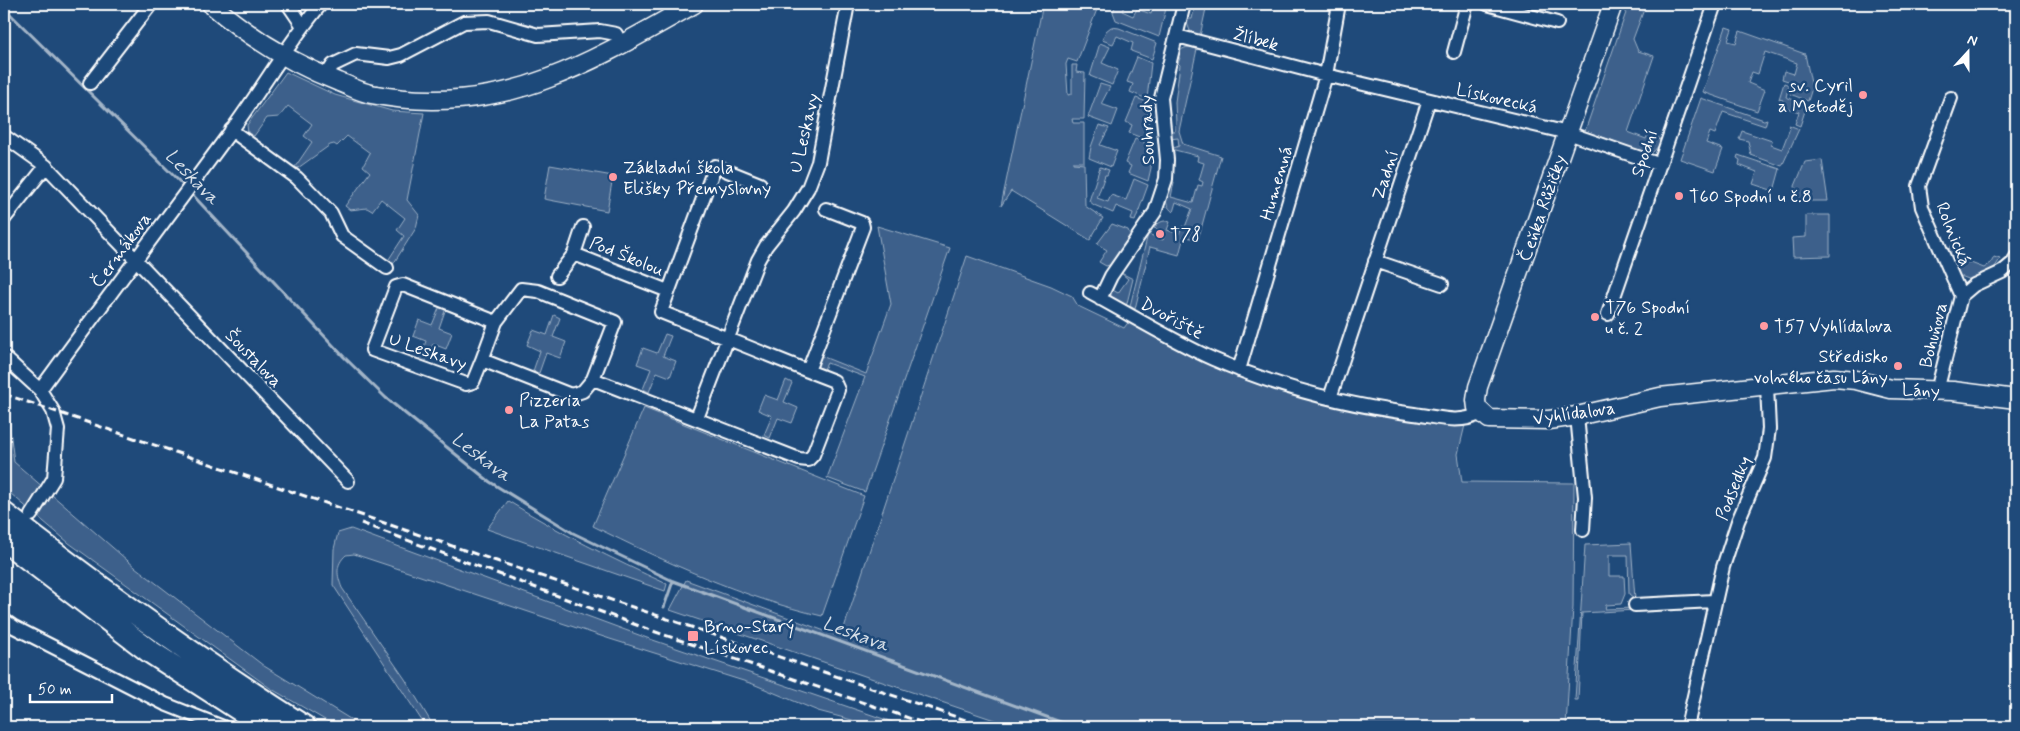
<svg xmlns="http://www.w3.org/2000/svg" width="2020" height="731" font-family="Mynerve,sans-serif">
  <rect width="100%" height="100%" fill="#1f4a7a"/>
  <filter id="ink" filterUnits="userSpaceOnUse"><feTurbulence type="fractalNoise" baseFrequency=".02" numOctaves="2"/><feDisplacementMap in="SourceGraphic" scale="10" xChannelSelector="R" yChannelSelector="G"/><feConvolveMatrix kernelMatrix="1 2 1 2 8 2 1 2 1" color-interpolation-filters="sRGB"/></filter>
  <g filter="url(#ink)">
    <path fill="#3c618b" stroke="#9eb0c5" d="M1043,4H1099L1077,62L1068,59L1066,64L1068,95L1072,94V65H1077L1076,72L1085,73L1084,119H1072L1073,123H1084V162H1073V163L1084,164L1085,206L1103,218L1090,240L1011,191L1001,206Z
      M1116,4H1125L1122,11L1133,16L1137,9L1151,14L1155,4H1167L1159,37L1116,20L1113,12Z
      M1194,4H1207L1200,36L1190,31L1187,23L1188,19H1192L1194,10L1190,9V8H1193Z
      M1629,4H1646L1633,39L1638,51L1654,56L1628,132L1646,139L1649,132L1658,136L1661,143L1653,152L1641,151L1585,131Z
      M1111,27L1119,28L1157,43L1152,59L1131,51L1133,43L1117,36L1113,44L1102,40L1106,31Z
      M1726,27L1732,29L1728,41L1736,43L1740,31L1805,54L1812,88L1808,101L1790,94L1794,83L1782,79L1784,71L1794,74L1797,63L1765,52L1758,74L1752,72L1748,83L1765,90L1757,111L1703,92Z
      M1100,43L1110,47L1102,63L1118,70L1112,85L1090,76Z
      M1189,47L1197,49L1179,131L1183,144L1221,156L1198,240L1184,236L1179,255L1150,247L1135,309L1130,306L1148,234L1163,240L1165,232L1154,228C1158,223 1163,219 1170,222L1167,230L1179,234L1182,226L1185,227L1192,209L1176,202L1173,212C1162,203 1166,193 1170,181L1174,182L1171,197L1193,203L1198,185L1202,186L1203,182L1199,180L1204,163L1197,161L1198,156L1171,149L1179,146L1178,138L1170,139V131H1175V125L1176,124L1175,102L1180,65L1178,63L1180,58L1177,57C1179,51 1182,48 1189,47Z
      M1137,57L1151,63L1147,99L1130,92L1133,84L1127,82Z
      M286,72L335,95L392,111L424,113L407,200L419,215L416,228L392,266L387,262L404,236L397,230L405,218L381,199L372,211L367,208L350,210L345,206L370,172L363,166L370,153L347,136L337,146L334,144L330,145L298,168L295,167L312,142L304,136L312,124L288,106L279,117L267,118L254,136L248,133L247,125Z
      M1784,83L1789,85L1786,97L1807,105L1800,126L1795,124L1799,112L1781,106L1783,100L1779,99Z
      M1100,84L1110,87L1101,104L1118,110L1112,126L1088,117Z
      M1136,98L1147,102L1150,141L1129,133L1132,125L1126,122Z
      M1701,98L1764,120L1767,119L1765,126L1723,112L1715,134L1710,132L1706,143L1723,149L1715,171L1680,159Z
      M1099,125L1109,128L1100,145L1117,151L1111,167L1089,158L1091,147Z
      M1789,125L1799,129L1782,166L1751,155L1748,141L1739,139L1742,131L1772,141L1771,145L1782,149L1790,128Z
      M1135,139L1151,145V168L1148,181L1128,173L1131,166L1125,163Z
      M1738,155L1780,169L1774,191L1753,184L1757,172L1739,165L1740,160L1737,158Z
      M1822,160L1828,201H1798L1795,186L1805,162Z
      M550,165L613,176L607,211L544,199Z
      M1100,167L1109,170L1107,175H1105L1097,198L1108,202L1111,195L1126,200L1134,179L1148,185L1135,221L1131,220L1133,213L1116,206L1113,213L1094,205L1089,201Z
      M1806,215H1830V256L1793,257L1792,238L1806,237Z
      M1112,224L1128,230L1130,235L1113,264L1106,266L1099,262L1107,250L1097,244Z
      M877,226L950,248L865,492L827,478L865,377L827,363L823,371L818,366L816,361L823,347L821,356L866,374L891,304Z
      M1952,245L1958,246L1955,257L1984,268L1991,263L1994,257L2000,259L1995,267L1971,280L1958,275L1948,251Z
      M967,256L1051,286L1072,296L1078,306L1124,328L1130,320L1205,360L1465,425L1458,454L1462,482L1574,483L1573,607L1566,727H1015L670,610L686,580L841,637Z
      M1121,273L1133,279L1126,307L1111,299V289L1118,293L1128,279Z
      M440,306L446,308L439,328L452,333L446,349L433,344L425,363L419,361L426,341L413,336L419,320L432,325Z
      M554,315L560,318L553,337L566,342L560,358L546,353L539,373L533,371L540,351L527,345L533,330L547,335Z
      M665,334L671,336L663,356L676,361L670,377L657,372L649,392L643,389L651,369L637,364L643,348L657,353Z
      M786,380L792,383L784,402L798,408L792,423L778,418L770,438L764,435L772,416L758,410L764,395L778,400Z
      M644,408L864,496L822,616C744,598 665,562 593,526Z
      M4,410L10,412V430L14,462L135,567L264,666L363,727H337L270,688L69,543L4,488Z
      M508,501C560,533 612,559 667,584L665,591L487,529Z
      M351,529L647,638L907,727H878L818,711L753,684L610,639L354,554L346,555C335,565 337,575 342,588L405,679L434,727H426L333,585L334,549L338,533Z
      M1631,543L1635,599L1629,594L1628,555H1609V576H1624L1625,594L1621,604L1606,605L1605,609L1635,608V610L1582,613L1578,700H1575L1585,545Z"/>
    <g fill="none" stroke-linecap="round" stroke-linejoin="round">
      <path stroke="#a3b5c8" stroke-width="3" d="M4,8L185,187
        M189,191L344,357L386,398L490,482L573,533L673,581L1074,727
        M664,607L673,581"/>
      <defs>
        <path id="street" d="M288,4L303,26
          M1487,4L1557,23
          M1177,36L1326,75L1568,133L1658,164
          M1454,52L1467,4
          M325,77L333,65L356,54L389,58L401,55L464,22L489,21L538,35L600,31L616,34L621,44
          M90,83L151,4
          M1951,98L1919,186L1922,207L1961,296
          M231,130L297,178L331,213L342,236L387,268
          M4,136L46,166L348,481
          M760,184L715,166L661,312L808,371L863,227L862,223L826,209
          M4,219L46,166
          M583,227L574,254L668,291
          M1375,261L1442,284
          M557,276L574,254
          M1090,293C1131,315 1171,340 1213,359C1277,387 1346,405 1414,414C1437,417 1460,425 1481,413
          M1100,299L1111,276L1155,212L1166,179L1167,160L1161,98L1184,4
          M1608,314L1715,4
          M496,322L403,285L396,287L372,350L466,384L473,382L482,360L571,395L583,391L593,379L799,459L808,460L813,455L838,390L834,381L808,371
          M4,357L40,390L53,411L58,429L54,478L31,515
          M482,360L496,322L521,289L538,291L615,322L593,379
          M1239,370L1326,75L1339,4
          M40,390C103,303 168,217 231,131C262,89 288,43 321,4
          M1937,391L1961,296L1974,285L2002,272L2014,262L2016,257
          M1330,398L1429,100
          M1577,416L1585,497L1583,530
          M697,418L758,260L766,246L794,211L808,188L818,162L848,4
          M1635,605L1714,601
          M4,620L14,627L165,704L223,727
          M1687,727L1723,567L1738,521L1765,458L1769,429L1767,386"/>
        <path id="secondary" d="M211,4C250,38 291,63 339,82C350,86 360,92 371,94C431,106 493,100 549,78C600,59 647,30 694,4
          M1613,4L1478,387L1476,400L1477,408L1489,419L1549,420L1577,416L1660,397L1834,378L1856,380L1891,389L1953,391L2016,399"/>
        <path id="highway" d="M4,514C101,590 200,661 304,727
          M4,540L149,651L267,727"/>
      </defs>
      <use href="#street" stroke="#fff" stroke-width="16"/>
      <use href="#secondary" stroke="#fff" stroke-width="21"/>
      <use href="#highway" stroke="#fff" stroke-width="26"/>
      <use href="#street" stroke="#1f4a7a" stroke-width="12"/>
      <use href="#secondary" stroke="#1f4a7a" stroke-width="18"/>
      <use href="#highway" stroke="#1f4a7a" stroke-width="22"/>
      <path stroke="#fff" stroke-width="3" stroke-dasharray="8 4" stroke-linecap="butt" d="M4,394L986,727
        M361,523L650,630L935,727"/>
    </g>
  </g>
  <g fill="#ff9aa2" stroke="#1f4a7a" stroke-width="2">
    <circle cx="1863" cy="95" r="5"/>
    <circle cx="613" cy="177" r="5"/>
    <circle cx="1679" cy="196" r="5"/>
    <circle cx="1160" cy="234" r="5"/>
    <circle cx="1595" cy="317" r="5"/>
    <circle cx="1764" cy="326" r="5"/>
    <circle cx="1898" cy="366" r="5"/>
    <circle cx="509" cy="410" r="5"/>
    <rect x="687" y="630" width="12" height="12" rx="2.5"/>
  </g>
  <g text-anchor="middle" stroke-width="5" stroke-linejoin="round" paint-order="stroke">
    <g font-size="18" fill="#fff" stroke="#1f4a7a">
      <text transform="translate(1256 39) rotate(15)" y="6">Žlíbek</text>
      <text transform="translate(1497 98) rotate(13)" y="6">Lískovecká</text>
      <text transform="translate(1147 130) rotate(-92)" y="6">Souhrady</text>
      <text transform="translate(804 133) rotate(-77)" y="6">U Leskavy</text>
      <text transform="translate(1644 153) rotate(-71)" y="6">Spodní</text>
      <text transform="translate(1385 175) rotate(-72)" y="6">Zadní</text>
      <text transform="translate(1276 183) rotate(-74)" y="6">Humenná</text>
      <text transform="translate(1542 208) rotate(-71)" y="6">Čeňka Růžičky</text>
      <text transform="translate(1954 234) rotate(68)" y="6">Rolnická</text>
      <text transform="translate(121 250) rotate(-54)" y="6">Čermákova</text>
      <text transform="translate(627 256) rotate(22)" y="6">Pod Školou</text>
      <text transform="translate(1172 318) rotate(28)" y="6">Dvořiště</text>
      <text transform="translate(1933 335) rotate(-76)" y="6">Bohuňova</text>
      <text transform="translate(428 351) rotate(19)" y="6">U Leskavy</text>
      <text transform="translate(254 358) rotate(46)" y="6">Šoustalova</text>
      <text transform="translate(1921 390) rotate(2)" y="6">Lány</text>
      <text transform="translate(1574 413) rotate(-8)" y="6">Vyhlídalova</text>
      <text transform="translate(1733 488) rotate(-68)" y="6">Podsedky</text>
    </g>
    <g font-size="18" fill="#fff" stroke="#1f4a7a" text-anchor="start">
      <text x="1853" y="91" text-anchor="end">sv. Cyril<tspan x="1853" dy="21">a Metoděj</tspan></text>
      <text x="623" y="173">Základní škola<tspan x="623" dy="21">Elišky Přemyslovny</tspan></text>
      <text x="1689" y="202">T60 Spodní u č.8</text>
      <text x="1170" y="240">T78</text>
      <text x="1605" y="313">T76 Spodní<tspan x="1605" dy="21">u č. 2</tspan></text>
      <text x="1774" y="332">T57 Vyhlídalova</text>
      <text x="1888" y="362" text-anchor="end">Středisko<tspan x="1888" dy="21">volného času Lány</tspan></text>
      <text x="519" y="406">Pizzeria<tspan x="519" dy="21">La Patas</tspan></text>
      <text x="704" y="632">Brno-Starý<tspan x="704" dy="21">Lískovec</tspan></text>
    </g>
    <g font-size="19" font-style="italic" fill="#d8e0e8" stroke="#1f4a7a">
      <text transform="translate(193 176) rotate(46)" y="7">Leskava</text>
      <text transform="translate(482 456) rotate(37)" y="7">Leskava</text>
      <text transform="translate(856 633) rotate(20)" y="7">Leskava</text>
    </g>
  </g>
  <rect width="2020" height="731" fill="none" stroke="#1f4a7a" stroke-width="20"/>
  <rect x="10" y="10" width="2000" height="711" fill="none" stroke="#fff" stroke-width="2" filter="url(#ink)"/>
  <g transform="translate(1968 52) rotate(21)" stroke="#1f4a7a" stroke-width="4" paint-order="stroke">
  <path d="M0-4L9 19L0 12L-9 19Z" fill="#ffffff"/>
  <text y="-8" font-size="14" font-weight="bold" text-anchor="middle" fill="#ffffff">N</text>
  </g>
  <path d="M30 694v8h82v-8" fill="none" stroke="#ffffff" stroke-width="2.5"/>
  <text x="38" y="694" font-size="15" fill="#ffffff" stroke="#1f4a7a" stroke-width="4" paint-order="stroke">50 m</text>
</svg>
